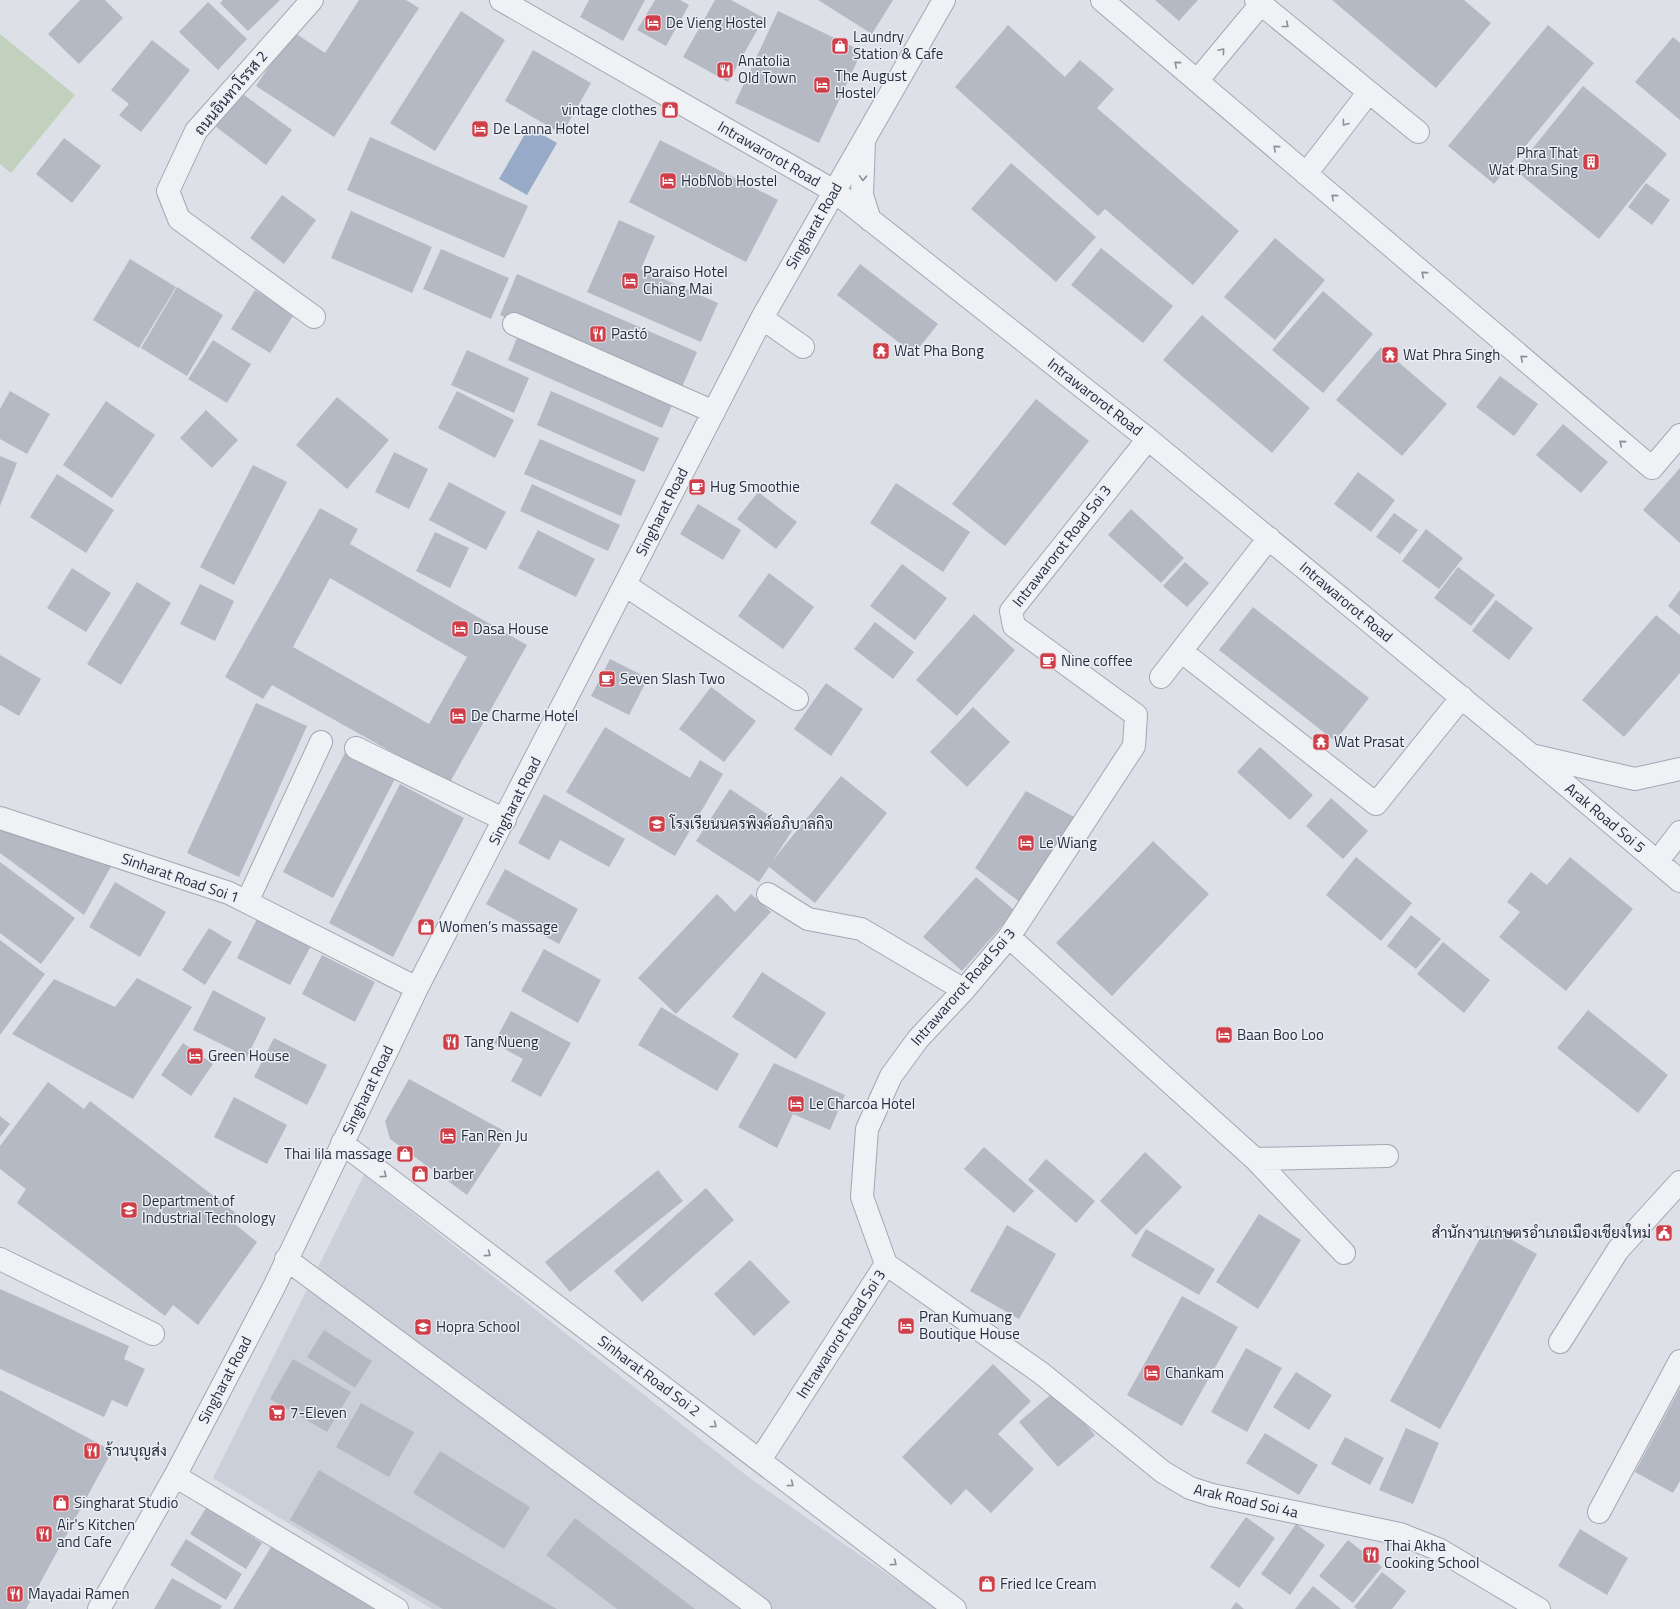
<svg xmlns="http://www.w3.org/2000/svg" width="1680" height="1609" font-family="'Titillium Web',Sarabun,sans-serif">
  <rect width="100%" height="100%" fill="#dde0e7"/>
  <path fill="#cbcfd9" d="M364,1175L751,1479L937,1609H432L213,1478Z"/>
  <path fill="#c1d1be" d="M0,34L75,95L11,173L0,164Z"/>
  <path fill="#97abc8" d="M529,127L557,143L527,195L499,179Z"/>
  <path fill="#b4b9c4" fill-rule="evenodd" d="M80,0H105L123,18L79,64L48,34Z
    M223,0H280L248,31L220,3Z
    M359,0H406L419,8L334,137L256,86L292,31L325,53Z
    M589,0H645L623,41L580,17Z
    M655,0H680L689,5L666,46L637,30Z
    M715,0H731L764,18L728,82L683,57Z
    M818,0H893L872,34Z
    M1155,0H1198L1179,21Z
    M1332,0H1464L1491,23L1436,88Z
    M208,2L247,39L218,70L179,32Z
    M461,11L505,40L435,151L390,123Z
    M778,11L862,51L819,143L735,103Z
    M1008,25L1065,77L1080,60L1114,89L1097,108L1239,231L1193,285L1105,209L1098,216L955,87Z
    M1548,25L1594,63L1494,184L1448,146Z
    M1673,37L1680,43V120L1635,82Z
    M152,40L190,70L141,132L119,115L129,104L111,90Z
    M533,50L591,83L562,134L505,101Z
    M1583,86L1667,154L1599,239L1515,170Z
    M240,92L292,130L266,165L215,126Z
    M370,137L528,206L504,258L347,190Z
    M64,138L101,166L72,203L36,174Z
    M660,140L778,200L746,262L629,202Z
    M1011,163L1096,237L1056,282L971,209Z
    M1646,183L1670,200L1652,225L1628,207Z
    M282,195L316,220L284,264L250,238Z
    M351,211L432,247L412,293L331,258Z
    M619,220L655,236L641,269L718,303L701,342L587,292Z
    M1275,238L1325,280L1275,340L1224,297Z
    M1101,248L1173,306L1143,343L1071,285Z
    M441,249L509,278L491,319L423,289Z
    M130,259L176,287L139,348L93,320Z
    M860,264L938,324L914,354L837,295Z
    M517,274L697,352L679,394L500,315Z
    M177,287L223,315L187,376L141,348Z
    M255,290L294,314L270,353L231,329Z
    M1323,291L1373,334L1323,393L1272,350Z
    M1202,315L1310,408L1272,453L1163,360Z
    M519,333L674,401L662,428L508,360Z
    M213,340L251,364L227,403L188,379Z
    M1381,347L1447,404L1402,456L1336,400Z
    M467,350L529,378L514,413L451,385Z
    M1500,376L1538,404L1514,436L1476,407Z
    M10,391L50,414L27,454L0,439V409Z
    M457,391L514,420L495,458L438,428Z
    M551,391L659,438L644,472L537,425Z
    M337,397L389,440L347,489L296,445Z
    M1036,399L1089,441L1005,546L952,504Z
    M106,401L155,435L112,498L63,465Z
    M206,410L238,440L212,468L180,438Z
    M1563,424L1608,462L1581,493L1536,455Z
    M540,439L636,480L621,516L524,474Z
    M394,452L428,469L409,509L375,492Z
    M0,456L17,463L0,506Z
    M253,465L287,482L234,585L200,567Z
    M1680,468V543L1643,510Z
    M1358,472L1395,500L1371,532L1334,504Z
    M57,474L114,510L86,553L30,517Z
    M449,482L506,512L486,550L429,520Z
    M896,483L970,532L943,572L870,523Z
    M532,484L620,525L608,551L520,511Z
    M758,492L797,522L776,549L737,519Z
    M698,504L741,530L723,560L680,534Z
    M320,508L358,529L350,544L527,645L445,791L408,761L272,685L263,699L225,677ZM330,578L467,657L429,724L293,647Z
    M1131,509L1184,558L1161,583L1108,535Z
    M1394,513L1418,530L1400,554L1376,537Z
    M1426,529L1463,558L1439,589L1402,561Z
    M538,530L595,559L576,597L518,568Z
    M435,532L469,548L450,588L416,571Z
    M1185,562L1209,583L1187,607L1163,586Z
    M902,564L947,598L915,640L870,606Z
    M1458,567L1495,595L1471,626L1434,598Z
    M72,568L111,593L86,632L47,608Z
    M769,573L814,607L783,649L738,616Z
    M137,582L171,603L121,685L87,664Z
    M200,584L234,601L215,641L180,624Z
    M1680,590V616L1668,606Z
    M1496,600L1533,628L1509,660L1472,631Z
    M1253,607L1369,698L1335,741L1219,650Z
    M974,614L1015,650L957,716L916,680Z
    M1656,615L1680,635V673L1624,737L1582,700Z
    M875,622L914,652L893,679L854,649Z
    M0,655L41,679L19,716L0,705Z
    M610,659L648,678L629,715L591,696Z
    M826,683L863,709L831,756L794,729Z
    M711,687L756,721L724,762L679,729Z
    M256,703L307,726L239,877L187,853Z
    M973,707L1010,742L967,787L930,752Z
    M605,727L690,778L700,760L723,774L675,856L566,792Z
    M1260,747L1313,795L1290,820L1237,772Z
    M347,749L397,775L333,898L283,872Z
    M841,776L887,813L815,903L769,867L759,882L696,841L730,789L792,831L773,860Z
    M400,784L464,818L393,957L329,923Z
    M1026,791L1076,818L1021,903L975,868Z
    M544,794L625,839L609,867L560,840L549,860L518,843Z
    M1331,798L1368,831L1343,859L1306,826Z
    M0,826L114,861L84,915L0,853Z
    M1153,841L1209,894L1112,996L1056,943Z
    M1356,857L1412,903L1381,941L1326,895Z
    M1570,857L1633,909L1566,991L1499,937L1520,912L1507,902L1531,872L1547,885Z
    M0,862L75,918L41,964L0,933Z
    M505,869L578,909L559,944L486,904Z
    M976,877L1015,911L962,971L923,937Z
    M115,882L166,912L140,957L89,927Z
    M717,894L735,912L751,894L771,912L676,1014L638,978Z
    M1411,915L1441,939L1416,969L1387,946Z
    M257,919L311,946L290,985L237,958Z
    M209,928L232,942L205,985L182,970Z
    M0,940L45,974L0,1035Z
    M1443,942L1490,980L1464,1013L1417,974Z
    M544,949L601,980L578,1023L521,991Z
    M322,955L375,982L355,1022L302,994Z
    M762,972L826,1013L796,1059L732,1017Z
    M137,978L192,1007L133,1099L12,1034L54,979L115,1007Z
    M213,990L266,1018L247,1057L193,1030Z
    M661,1007L739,1054L717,1091L638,1045Z
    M1588,1010L1668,1075L1638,1113L1557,1048Z
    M511,1011L571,1043L541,1097L511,1081L523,1059L494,1043Z
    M274,1038L327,1065L307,1105L254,1077Z
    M183,1043L213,1064L191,1096L161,1075Z
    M774,1063L845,1095L830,1130L793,1114L777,1148L738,1127Z
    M409,1079L508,1133L467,1195L390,1139L385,1121Z
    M48,1082L84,1109L90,1101L241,1217L235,1224L257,1242L198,1325L173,1305L165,1316L17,1203L26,1189L0,1169V1146Z
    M234,1097L287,1125L267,1164L214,1137Z
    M0,1116L10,1124L0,1137Z
    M984,1147L1034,1191L1014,1213L964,1169Z
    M1145,1152L1182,1187L1136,1235L1100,1201Z
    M1046,1159L1095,1201L1076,1223L1028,1180Z
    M658,1170L683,1201L570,1292L545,1262Z
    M706,1188L734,1220L642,1302L614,1271Z
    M1259,1214L1301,1240L1258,1309L1216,1282Z
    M1007,1225L1056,1254L1019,1319L970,1291Z
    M1487,1226L1537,1254L1440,1429L1390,1401Z
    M1146,1229L1215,1269L1199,1295L1131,1256Z
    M750,1260L790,1302L754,1336L714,1294Z
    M0,1289L129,1346L124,1359L145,1369L127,1407L112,1400L104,1417L0,1369Z
    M1182,1296L1238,1327L1182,1426L1127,1395Z
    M324,1330L372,1361L355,1388L307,1357Z
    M1246,1348L1282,1368L1247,1432L1211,1412Z
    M293,1359L351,1392L327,1432L270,1399Z
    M993,1364L1031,1401L998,1434L1034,1469L991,1513L966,1489L951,1505L902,1457Z
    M1296,1372L1332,1395L1309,1430L1273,1407Z
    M1680,1388V1481L1673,1493L1635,1472Z
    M0,1390L112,1451L26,1609H0Z
    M1056,1390L1095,1435L1058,1467L1019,1422Z
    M361,1403L414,1432L389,1477L336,1447Z
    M1406,1428L1439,1443L1413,1504L1379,1490Z
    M1265,1433L1318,1465L1299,1495L1246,1463Z
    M1345,1437L1384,1458L1370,1485L1331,1464Z
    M440,1451L530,1507L504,1549L413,1493Z
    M319,1470L557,1609H443L290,1520Z
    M206,1508L262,1543L246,1569L190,1534Z
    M1246,1517L1275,1538L1239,1588L1210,1567Z
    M575,1518L695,1609H617L546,1555Z
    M1296,1524L1325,1545L1290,1595L1261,1574Z
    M1580,1529L1628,1558L1607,1595L1558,1566Z
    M186,1539L242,1574L226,1600L170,1565Z
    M1348,1540L1382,1567L1353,1603L1319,1576Z
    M274,1542L382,1609H233Z
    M1382,1572L1406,1591L1392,1609H1357L1354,1607Z
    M172,1578L222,1606L220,1609H154Z
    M1313,1586L1341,1609H1295Z
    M1236,1602L1244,1609H1231Z"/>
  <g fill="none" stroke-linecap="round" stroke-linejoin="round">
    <defs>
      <path id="minor" d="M312,0L196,131L168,191L179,219L314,317
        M501,0L834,191L1148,439L1531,755L1635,779L1680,769
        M1102,0L1652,468L1680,435
        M1256,0L1418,132
        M1197,81L1261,4
        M864,142L862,195L870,220
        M1306,174L1369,92
        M762,318L803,347
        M514,324L714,412
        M625,585L797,699
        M1181,651L1376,804L1462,697
        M1161,677L1269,538
        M356,748L505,820
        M1533,757L1680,881
        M0,818L229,893L417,988
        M1657,862L1680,832
        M768,894L808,919L861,929L964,990
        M247,902L321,742
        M1009,937L1255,1159L1387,1156
        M342,1143L955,1609
        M1255,1159L1344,1253
        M0,1259L153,1334
        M286,1259L760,1609
        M886,1264L1041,1373L1163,1472L1190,1488L1212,1495L1400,1534L1440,1550L1539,1609
        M1560,1342L1618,1250L1680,1182
        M760,1460L886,1264L862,1197L867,1129L891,1076L918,1039L964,990L1009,937L1134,746L1136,715L1014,626L1011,611L1148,439
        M175,1476L397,1609
        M1599,1512L1680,1361
        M99,1609L175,1476L274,1287L417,988L762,318L944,0"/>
    </defs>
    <use href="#minor" stroke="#a2a7b1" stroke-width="24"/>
    <use href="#minor" stroke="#f0f1f5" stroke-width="22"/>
  </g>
  <defs><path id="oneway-chevron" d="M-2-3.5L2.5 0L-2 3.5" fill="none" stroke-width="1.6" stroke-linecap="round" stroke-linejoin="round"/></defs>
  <g stroke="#8b8f9a">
    <use href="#oneway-chevron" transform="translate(1286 25) rotate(39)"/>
    <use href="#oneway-chevron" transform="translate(1222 51) rotate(-50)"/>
    <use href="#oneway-chevron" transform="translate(1177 64) rotate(-140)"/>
    <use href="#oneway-chevron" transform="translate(1345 123) rotate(127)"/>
    <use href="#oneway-chevron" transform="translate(1276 148) rotate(-140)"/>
    <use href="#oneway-chevron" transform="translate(863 178) rotate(92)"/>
    <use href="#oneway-chevron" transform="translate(1334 197) rotate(-139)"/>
    <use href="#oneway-chevron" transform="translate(1424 274) rotate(-140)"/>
    <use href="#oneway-chevron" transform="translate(1523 358) rotate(-140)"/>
    <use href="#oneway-chevron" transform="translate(1622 443) rotate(-140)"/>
    <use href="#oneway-chevron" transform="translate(384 1175) rotate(37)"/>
    <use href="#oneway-chevron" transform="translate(488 1254) rotate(37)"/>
    <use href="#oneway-chevron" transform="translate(714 1425) rotate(37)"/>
    <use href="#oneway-chevron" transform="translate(791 1484) rotate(37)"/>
    <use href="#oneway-chevron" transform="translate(894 1563) rotate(37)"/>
  </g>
  <defs>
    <symbol id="hotel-square" viewBox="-11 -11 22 22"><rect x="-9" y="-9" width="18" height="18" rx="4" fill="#cf3f4a" stroke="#eceff5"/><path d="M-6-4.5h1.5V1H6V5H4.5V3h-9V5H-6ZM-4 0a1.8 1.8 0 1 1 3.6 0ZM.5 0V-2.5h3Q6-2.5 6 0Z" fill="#fff"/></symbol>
    <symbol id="shop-square" viewBox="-11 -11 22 22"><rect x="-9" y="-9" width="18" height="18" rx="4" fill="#cf3f4a" stroke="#eceff5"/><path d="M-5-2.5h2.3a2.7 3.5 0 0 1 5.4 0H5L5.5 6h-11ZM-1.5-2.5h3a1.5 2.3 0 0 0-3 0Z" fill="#fff"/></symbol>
    <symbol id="restaurant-square" viewBox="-11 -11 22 22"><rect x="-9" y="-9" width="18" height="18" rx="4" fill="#cf3f4a" stroke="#eceff5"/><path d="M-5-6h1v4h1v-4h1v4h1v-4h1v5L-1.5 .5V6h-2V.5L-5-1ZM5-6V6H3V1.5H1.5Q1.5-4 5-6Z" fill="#fff"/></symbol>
    <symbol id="building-square" viewBox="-11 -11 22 22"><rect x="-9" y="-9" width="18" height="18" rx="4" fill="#cf3f4a" stroke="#eceff5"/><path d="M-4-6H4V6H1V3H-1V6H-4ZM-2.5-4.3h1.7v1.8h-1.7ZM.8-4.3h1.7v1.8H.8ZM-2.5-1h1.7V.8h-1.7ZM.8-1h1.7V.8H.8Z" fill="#fff"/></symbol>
    <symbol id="temple-square" viewBox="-11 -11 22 22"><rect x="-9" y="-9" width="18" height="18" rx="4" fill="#cf3f4a" stroke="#eceff5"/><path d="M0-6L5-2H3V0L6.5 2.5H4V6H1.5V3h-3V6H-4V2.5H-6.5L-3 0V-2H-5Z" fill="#fff"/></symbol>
    <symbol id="cafe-square" viewBox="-11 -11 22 22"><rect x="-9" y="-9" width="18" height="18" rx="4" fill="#cf3f4a" stroke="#eceff5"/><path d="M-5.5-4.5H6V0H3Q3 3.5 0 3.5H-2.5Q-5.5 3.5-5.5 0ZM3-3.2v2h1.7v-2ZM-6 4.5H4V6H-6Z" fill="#fff"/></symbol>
    <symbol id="school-square" viewBox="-11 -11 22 22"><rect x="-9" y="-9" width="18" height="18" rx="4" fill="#cf3f4a" stroke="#eceff5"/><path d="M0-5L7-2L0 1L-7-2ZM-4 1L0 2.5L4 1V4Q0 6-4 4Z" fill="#fff"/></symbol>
    <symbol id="university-square" viewBox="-11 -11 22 22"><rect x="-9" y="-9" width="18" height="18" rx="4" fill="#cf3f4a" stroke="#eceff5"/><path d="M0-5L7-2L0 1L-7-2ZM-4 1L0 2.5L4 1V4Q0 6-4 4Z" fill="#fff"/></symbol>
    <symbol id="civic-square" viewBox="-11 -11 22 22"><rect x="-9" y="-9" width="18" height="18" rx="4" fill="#cf3f4a" stroke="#eceff5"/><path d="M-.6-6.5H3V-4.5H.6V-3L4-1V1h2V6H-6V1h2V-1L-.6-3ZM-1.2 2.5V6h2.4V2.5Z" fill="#fff"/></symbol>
    <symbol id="supermarket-square" viewBox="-11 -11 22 22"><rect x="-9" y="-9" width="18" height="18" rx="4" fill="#cf3f4a" stroke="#eceff5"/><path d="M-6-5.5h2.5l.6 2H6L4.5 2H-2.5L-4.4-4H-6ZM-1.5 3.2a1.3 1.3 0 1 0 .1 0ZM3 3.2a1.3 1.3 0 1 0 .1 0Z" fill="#fff"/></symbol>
  </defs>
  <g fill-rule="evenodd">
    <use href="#hotel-square" x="643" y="13" width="20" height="20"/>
    <use href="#shop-square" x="830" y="36" width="20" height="20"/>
    <use href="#restaurant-square" x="715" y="60" width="20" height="20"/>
    <use href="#hotel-square" x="812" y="75" width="20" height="20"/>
    <use href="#shop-square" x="660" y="100" width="20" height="20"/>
    <use href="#hotel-square" x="470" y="119" width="20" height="20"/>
    <use href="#building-square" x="1581" y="152" width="20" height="20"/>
    <use href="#hotel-square" x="658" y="171" width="20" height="20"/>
    <use href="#hotel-square" x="620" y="271" width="20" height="20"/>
    <use href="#restaurant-square" x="588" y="324" width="20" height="20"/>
    <use href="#temple-square" x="871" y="341" width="20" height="20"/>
    <use href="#temple-square" x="1380" y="345" width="20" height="20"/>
    <use href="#cafe-square" x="687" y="477" width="20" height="20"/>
    <use href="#hotel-square" x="450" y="619" width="20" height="20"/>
    <use href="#cafe-square" x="1038" y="651" width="20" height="20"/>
    <use href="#cafe-square" x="597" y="669" width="20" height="20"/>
    <use href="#hotel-square" x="448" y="706" width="20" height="20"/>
    <use href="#temple-square" x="1311" y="732" width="20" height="20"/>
    <use href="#school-square" x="647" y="814" width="20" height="20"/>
    <use href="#hotel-square" x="1016" y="833" width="20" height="20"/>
    <use href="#shop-square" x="416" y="917" width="20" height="20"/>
    <use href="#hotel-square" x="1214" y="1025" width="20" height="20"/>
    <use href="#restaurant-square" x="441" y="1032" width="20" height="20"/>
    <use href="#hotel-square" x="185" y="1046" width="20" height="20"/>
    <use href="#hotel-square" x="786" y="1094" width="20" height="20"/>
    <use href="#hotel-square" x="438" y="1126" width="20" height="20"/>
    <use href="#shop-square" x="395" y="1144" width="20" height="20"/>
    <use href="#shop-square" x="410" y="1164" width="20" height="20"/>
    <use href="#university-square" x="119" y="1200" width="20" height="20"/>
    <use href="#civic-square" x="1654" y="1223" width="20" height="20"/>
    <use href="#hotel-square" x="896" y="1316" width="20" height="20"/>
    <use href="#school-square" x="413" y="1317" width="20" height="20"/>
    <use href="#hotel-square" x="1142" y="1363" width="20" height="20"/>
    <use href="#supermarket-square" x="267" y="1403" width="20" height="20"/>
    <use href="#restaurant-square" x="82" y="1441" width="20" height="20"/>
    <use href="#shop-square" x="51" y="1493" width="20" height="20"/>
    <use href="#restaurant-square" x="34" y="1524" width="20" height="20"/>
    <use href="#restaurant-square" x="1361" y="1545" width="20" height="20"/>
    <use href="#shop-square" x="977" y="1574" width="20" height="20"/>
    <use href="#restaurant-square" x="5" y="1584" width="20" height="20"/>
  </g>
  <g text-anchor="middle" stroke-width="3" stroke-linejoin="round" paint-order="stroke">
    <g font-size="15" fill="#262d3e" stroke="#eceff5" text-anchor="start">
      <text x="666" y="28">De Vieng Hostel</text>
      <text x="853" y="42">Laundry<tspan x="853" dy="17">Station &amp; Cafe</tspan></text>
      <text x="738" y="66">Anatolia<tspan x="738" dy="17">Old Town</tspan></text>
      <text x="835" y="81">The August<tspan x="835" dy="17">Hostel</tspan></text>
      <text x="657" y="115" text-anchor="end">vintage clothes</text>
      <text x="493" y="134">De Lanna Hotel</text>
      <text x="1578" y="158" text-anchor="end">Phra That<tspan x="1578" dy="17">Wat Phra Sing</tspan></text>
      <text x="681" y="186">HobNob Hostel</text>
      <text x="643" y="277">Paraiso Hotel<tspan x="643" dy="17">Chiang Mai</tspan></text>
      <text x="611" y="339">Pastó</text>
      <text x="894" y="356">Wat Pha Bong</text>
      <text x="1403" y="360">Wat Phra Singh</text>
      <text x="710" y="492">Hug Smoothie</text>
      <text x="473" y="634">Dasa House</text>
      <text x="1061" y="666">Nine coffee</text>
      <text x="620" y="684">Seven Slash Two</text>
      <text x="471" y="721">De Charme Hotel</text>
      <text x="1334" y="747">Wat Prasat</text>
      <text x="670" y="829">โรงเรียนนครพิงค์อภิบาลกิจ</text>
      <text x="1039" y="848">Le Wiang</text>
      <text x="439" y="932">Women’s massage</text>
      <text x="1237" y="1040">Baan Boo Loo</text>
      <text x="464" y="1047">Tang Nueng</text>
      <text x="208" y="1061">Green House</text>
      <text x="809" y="1109">Le Charcoa Hotel</text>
      <text x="461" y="1141">Fan Ren Ju</text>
      <text x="392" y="1159" text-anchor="end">Thai lila massage</text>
      <text x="433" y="1179">barber</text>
      <text x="142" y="1206">Department of<tspan x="142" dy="17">Industrial Technology</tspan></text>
      <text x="1651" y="1238" text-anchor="end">สำนักงานเกษตรอำเภอเมืองเชียงใหม่</text>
      <text x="919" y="1322">Pran Kumuang<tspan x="919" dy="17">Boutique House</tspan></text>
      <text x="436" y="1332">Hopra School</text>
      <text x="1165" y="1378">Chankam</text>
      <text x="290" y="1418">7-Eleven</text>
      <text x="105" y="1456">ร้านบุญส่ง</text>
      <text x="74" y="1508">Singharat Studio</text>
      <text x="57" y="1530">Air's Kitchen<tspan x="57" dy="17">and Cafe</tspan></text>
      <text x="1384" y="1551">Thai Akha<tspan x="1384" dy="17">Cooking School</tspan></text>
      <text x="1000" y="1589">Fried Ice Cream</text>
      <text x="28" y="1599">Mayadai Ramen</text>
    </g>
    <g font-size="15" fill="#262d3e" stroke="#eceff5">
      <text transform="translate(231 93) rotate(-50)" y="5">ถนนอินทวโรรส 2</text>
      <text transform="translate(769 154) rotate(30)" y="5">Intrawarorot Road</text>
      <text transform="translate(814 226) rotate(-60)" y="5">Singharat Road</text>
      <text transform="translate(1095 397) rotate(38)" y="5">Intrawarorot Road</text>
      <text transform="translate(662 512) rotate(-63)" y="5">Singharat Road</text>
      <text transform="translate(1062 546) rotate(-52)" y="5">Intrawarorot Road Soi 3</text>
      <text transform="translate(1346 602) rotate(40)" y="5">Intrawarorot Road</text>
      <text transform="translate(515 801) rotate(-63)" y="5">Singharat Road</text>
      <text transform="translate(1605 818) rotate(40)" y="5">Arak Road Soi 5</text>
      <text transform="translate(180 878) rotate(19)" y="5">Sinharat Road Soi 1</text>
      <text transform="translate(963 987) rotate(-49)" y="5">Intrawarorot Road Soi 3</text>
      <text transform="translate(368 1090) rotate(-64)" y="5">Singharat Road</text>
      <text transform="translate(841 1334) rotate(-57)" y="5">Intrawarorot Road Soi 3</text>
      <text transform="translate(649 1376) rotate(37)" y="5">Sinharat Road Soi 2</text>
      <text transform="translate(225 1380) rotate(-62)" y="5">Singharat Road</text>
      <text transform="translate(1246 1501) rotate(13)" y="5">Arak Road Soi 4a</text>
    </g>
  </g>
</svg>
